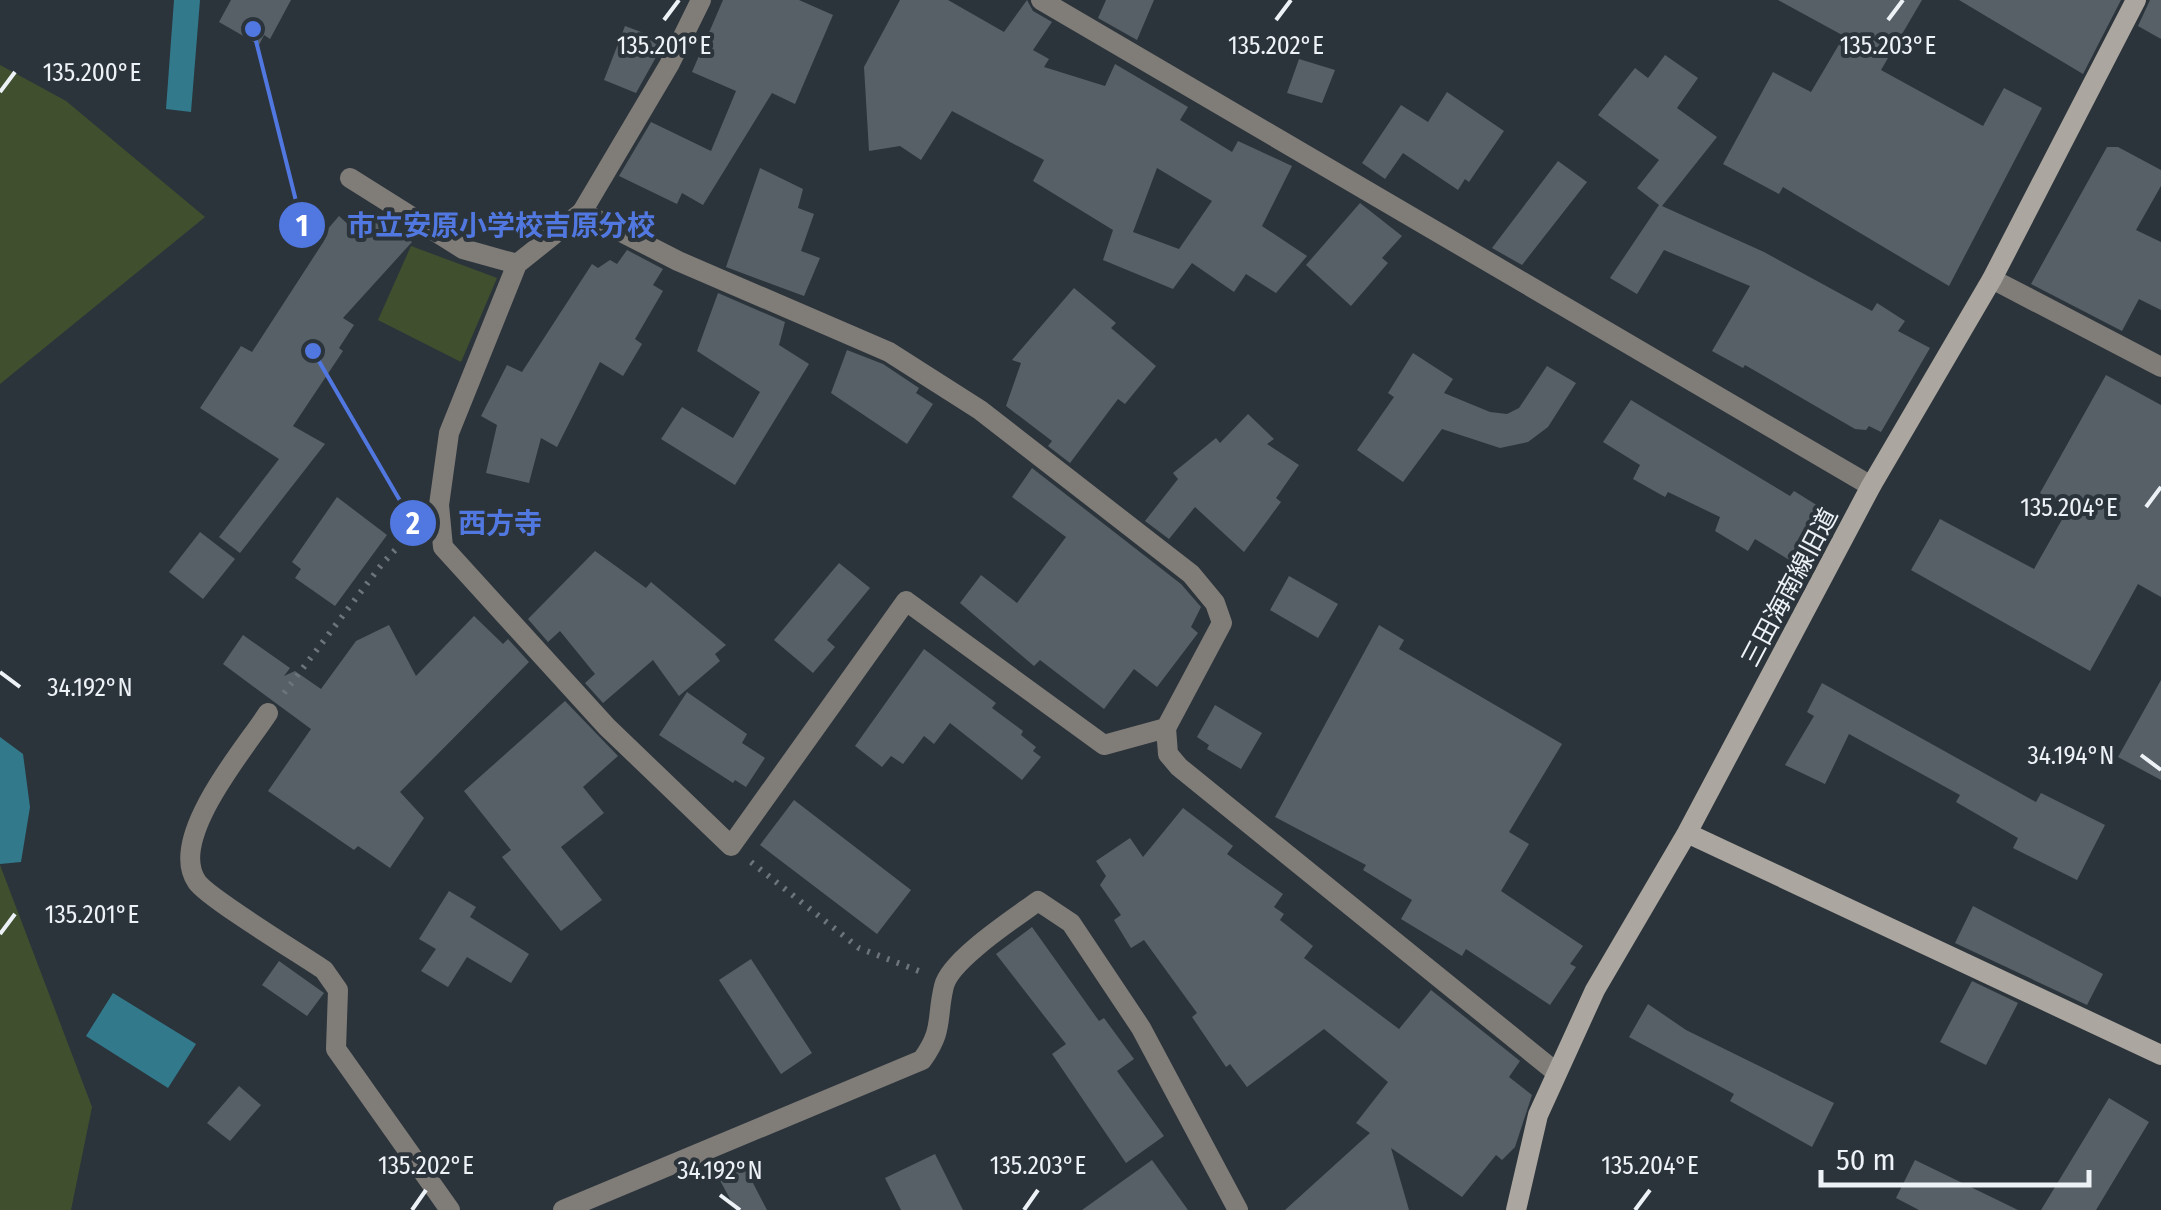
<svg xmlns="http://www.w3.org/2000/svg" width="2161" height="1210" font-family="'Fira Sans Condensed','Noto Sans JP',sans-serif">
  <rect width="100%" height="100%" fill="#2c343b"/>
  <path fill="#40502e" d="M0,65L66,101L205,217L0,384Z
    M411,246L497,278L461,362L378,320Z
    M0,865L92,1107L71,1210H0Z"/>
  <path fill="#32798b" d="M174,0H200L191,112L166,109Z
    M0,737L23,754L30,807L21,862L0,864Z
    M113,993L196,1044L168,1088L86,1036Z"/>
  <path fill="#576067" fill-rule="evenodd" d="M231,0H291L270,39L264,35L259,45L219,22Z
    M723,0H799L833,15L795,104L772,93L703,205L682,193L677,204L619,176L651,122L711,151L736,91L692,72Z
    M900,0H948L1004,32L1027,0L1033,11L1052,22L1033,50L1049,59L1044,67L1105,86L1115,64L1188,107L1180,120L1232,152L1238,141L1292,166L1262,226L1307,256L1276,293L1246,274L1234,292L1192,263L1173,289L1103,260L1113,230L1033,181L1044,160L952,111L921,160L900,146L869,151L864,67ZM1157,168L1212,201L1179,249L1133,232Z
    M1106,0H1154L1137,40L1098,18Z
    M1778,0H1922L1881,70L1983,126L2004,88L2042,108L1949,286L1783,187L1779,194L1723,164L1773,72L1811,92L1844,36Z
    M1959,0H2121L2083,74Z
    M2150,0H2161V39L2138,26Z
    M625,26L665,41L636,93L604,80Z
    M1665,55L1698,78L1677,108L1717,137L1662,206L1764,252L1872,311L1877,303L1905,321L1898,331L1930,348L1881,432L1869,426L1866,430L1855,429L1745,365L1743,368L1712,351L1750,286L1664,250L1637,294L1610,278L1659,205L1637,188L1659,160L1598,115L1635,68L1648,78Z
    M1299,59L1335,70L1322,103L1287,93Z
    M1447,92L1504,131L1469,182L1465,179L1458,190L1403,153L1385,179L1362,163L1401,105L1428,122Z
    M2107,147H2118L2161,170V186L2136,230L2161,242V310L2139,299L2122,331L2031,284Z
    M1558,161L1587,182L1522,265L1492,248Z
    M760,168L803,189L798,208L814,214L801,251L820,258L804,296L726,267Z
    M1360,203L1402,236L1382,258L1388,263L1351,306L1306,265Z
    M339,216L351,227L356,221L367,231L381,216L412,242L343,318L354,325L339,348L343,351L293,426L325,444L240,553L219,537L279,459L200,408L241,346L252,352L324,241L320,238Z
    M627,250L663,269L653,285L663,291L635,339L642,344L623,376L600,362L557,447L541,438L529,483L486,473L497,425L481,416L507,365L522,372L592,264L598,268L610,260L617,264Z
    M1074,288L1116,323L1111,328L1156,366L1125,404L1118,399L1070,463L1048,446L1052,441L1006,406L1021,363L1012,360Z
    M718,293L785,322L779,345L809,364L735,485L661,439L682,407L733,438L760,392L697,351Z
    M847,350L883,364L919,388L916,393L933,404L907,444L831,393Z
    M1413,353L1453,379L1444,393L1490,412L1507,414L1519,408L1547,366L1576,383L1548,427L1528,442L1500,448L1442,429L1403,482L1357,450L1394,397L1388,393Z
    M2106,375L2161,405V597L2138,584L2090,671L1911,570L1940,519L2034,569L2068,509L2040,493Z
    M1631,400L1790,496L1794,491L1831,514L1799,566L1755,539L1748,551L1715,531L1720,517L1668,492L1665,497L1633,479L1640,465L1603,442Z
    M1248,414L1274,439L1267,444L1299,465L1276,498L1281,502L1244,552L1195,507L1169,539L1145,521L1178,479L1173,473L1216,438L1220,443Z
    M1032,468L1181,584L1201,607L1191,627L1198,633L1157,687L1134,669L1104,709L1040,660L1034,666L960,603L981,575L1017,603L1066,537L1012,497Z
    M337,497L387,535L335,606L295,578L301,569L292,562Z
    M200,532L235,559L203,599L169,572Z
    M595,551L646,588L651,582L726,645L715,654L720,661L679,696L653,660L603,703L585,683L595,674L560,631L548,642L528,619Z
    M839,563L870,588L827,640L835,647L813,673L774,640Z
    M1289,576L1338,604L1318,638L1270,610Z
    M474,616L503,644L508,639L529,662L400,792L424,818L390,868L358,846L354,850L268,791L311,729L223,664L243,635L290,668L284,676L295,671L321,689L356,641L389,625L416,676Z
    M1379,625L1404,640L1399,649L1562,744L1509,832L1529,844L1501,891L1583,946L1570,964L1576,967L1550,1005L1466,949L1462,956L1401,919L1412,900L1363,870L1366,865L1275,817Z
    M924,649L996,703L992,708L1023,731L1021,735L1036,747L1033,751L1041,757L1022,780L950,723L934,744L924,736L903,764L891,756L882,767L855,746Z
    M2161,680V780L2118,757Z
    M1822,683L2036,802L2041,793L2105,825L2077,880L2013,848L2018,838L1956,802L1960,795L1849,734L1825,784L1785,765L1814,716L1807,712Z
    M687,692L747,734L742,743L765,758L746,787L735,780L733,783L659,735Z
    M565,701L618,756L583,787L604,813L561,847L602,900L561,931L502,857L511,850L464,791Z
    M1215,705L1262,733L1241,769L1207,749L1209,745L1197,737Z
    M794,800L911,890L877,934L760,845Z
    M1183,808L1233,846L1227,854L1283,894L1274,907L1284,914L1280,920L1313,946L1304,958L1399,1029L1431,990L1520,1061L1509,1077L1532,1095L1515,1147L1502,1160L1496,1155L1462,1197L1391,1148L1409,1210H1285L1370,1133L1356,1123L1388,1082L1324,1029L1247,1087L1230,1064L1226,1067L1192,1017L1197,1013L1144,940L1131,948L1114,920L1121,915L1100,885L1106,876L1096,861L1130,838L1143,857Z
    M449,891L476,907L470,917L529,954L511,983L467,957L448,987L421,971L436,949L419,939Z
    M1973,906L2103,974L2087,1005L1955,943Z
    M1032,927L1099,1021L1104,1018L1134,1059L1117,1071L1164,1136L1126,1163L1052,1054L1066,1044L996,954Z
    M751,959L812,1053L781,1074L719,980Z
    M279,961L324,993L307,1016L262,985Z
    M1972,981L2018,1003L1986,1065L1940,1042Z
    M1648,1004L1686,1030L1834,1103L1812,1147L1730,1101L1734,1094L1629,1037Z
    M239,1086L261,1105L230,1141L207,1123Z
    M2109,1098L2149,1122L2096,1210H2041Z
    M935,1154L963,1210H901L885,1178Z
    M741,1160L767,1210H736L716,1173Z
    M1152,1160L1188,1210H1082Z
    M1915,1160L2018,1210H1919L1896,1198Z"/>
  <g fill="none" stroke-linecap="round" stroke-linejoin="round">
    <path stroke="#6d747b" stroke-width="6" stroke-dasharray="2.5 8" stroke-linecap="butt" d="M284,693L382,564L413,531
      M751,862L859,948L924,973"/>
    <path stroke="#807d79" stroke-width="20" d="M582,212L669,65L701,0"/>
    <path stroke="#807d79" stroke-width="20" d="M1041,0L1871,486
      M350,178L463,249L517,264L582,212L678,261L889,352L980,410L1191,574L1215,603L1222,623L1166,728L1168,754L1179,767L1557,1073
      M517,264L449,433L439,505L443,547L607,727L731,846L906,601L1104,745L1166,728
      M1992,279L2161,367
      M268,713C244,750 167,839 197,882C208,898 302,955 324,970L338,990L336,1049L450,1210
      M563,1210L922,1060C944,1030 936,1019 944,986C950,960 1015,918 1038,901L1071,923L1141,1028L1238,1210"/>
    <path stroke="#aba69f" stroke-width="20" d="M1687,833L2161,1055
      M1516,1210L1538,1115L1595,990L1687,833L1871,486L1992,279L2136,0"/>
  </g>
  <path fill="none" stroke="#edf2f7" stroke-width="4" d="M664,20L679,0M1276,20L1291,0M1888,20L1903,0M0,92L15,72M2146,507L2161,487M0,672L20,687M2141,755L2161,770M0,934L15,914M720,1195L740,1210M412,1210L426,1190M1024,1210L1038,1190M1635,1210L1650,1190"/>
  <g text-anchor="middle" stroke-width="8" stroke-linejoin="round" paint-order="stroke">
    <g font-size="25" fill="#edf2f7" stroke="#2c343b">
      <text transform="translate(1789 587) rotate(-62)" y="9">三田海南線旧道</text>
    </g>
  </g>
  <g font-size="25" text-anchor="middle" fill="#edf2f7" stroke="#2c343b" stroke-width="8" stroke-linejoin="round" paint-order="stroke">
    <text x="664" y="54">135.201°E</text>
    <text x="1276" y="54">135.202°E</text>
    <text x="1888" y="54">135.203°E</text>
    <text x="92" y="81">135.200°E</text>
    <text x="2069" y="516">135.204°E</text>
    <text x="90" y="696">34.192°N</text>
    <text x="2071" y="764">34.194°N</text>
    <text x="92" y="923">135.201°E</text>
    <text x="426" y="1174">135.202°E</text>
    <text x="1038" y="1174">135.203°E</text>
    <text x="1650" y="1174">135.204°E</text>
    <text x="720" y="1179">34.192°N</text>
  </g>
  <path fill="none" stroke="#5177e0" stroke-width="4" d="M253 29L302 225M313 351L413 523"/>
  <g fill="#5177e0" stroke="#2c343b" stroke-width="4">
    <circle cx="253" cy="29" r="10"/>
    <circle cx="313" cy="351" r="10"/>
    <circle cx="302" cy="225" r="25"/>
    <circle cx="413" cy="523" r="25"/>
  </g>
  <g font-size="30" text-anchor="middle" font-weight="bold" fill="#fff">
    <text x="302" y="236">1</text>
    <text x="413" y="534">2</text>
  </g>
  <g font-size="28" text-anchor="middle" font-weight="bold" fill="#5177e0" stroke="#2c343b" stroke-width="8" stroke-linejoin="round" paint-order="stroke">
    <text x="501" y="235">市立安原小学校吉原分校</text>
    <text x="500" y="533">西方寺</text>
  </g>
  <path d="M1821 1170v15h268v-15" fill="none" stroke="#edf2f7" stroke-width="5"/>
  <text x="1836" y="1170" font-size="30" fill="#edf2f7" stroke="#2c343b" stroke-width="8" paint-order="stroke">50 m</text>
</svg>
